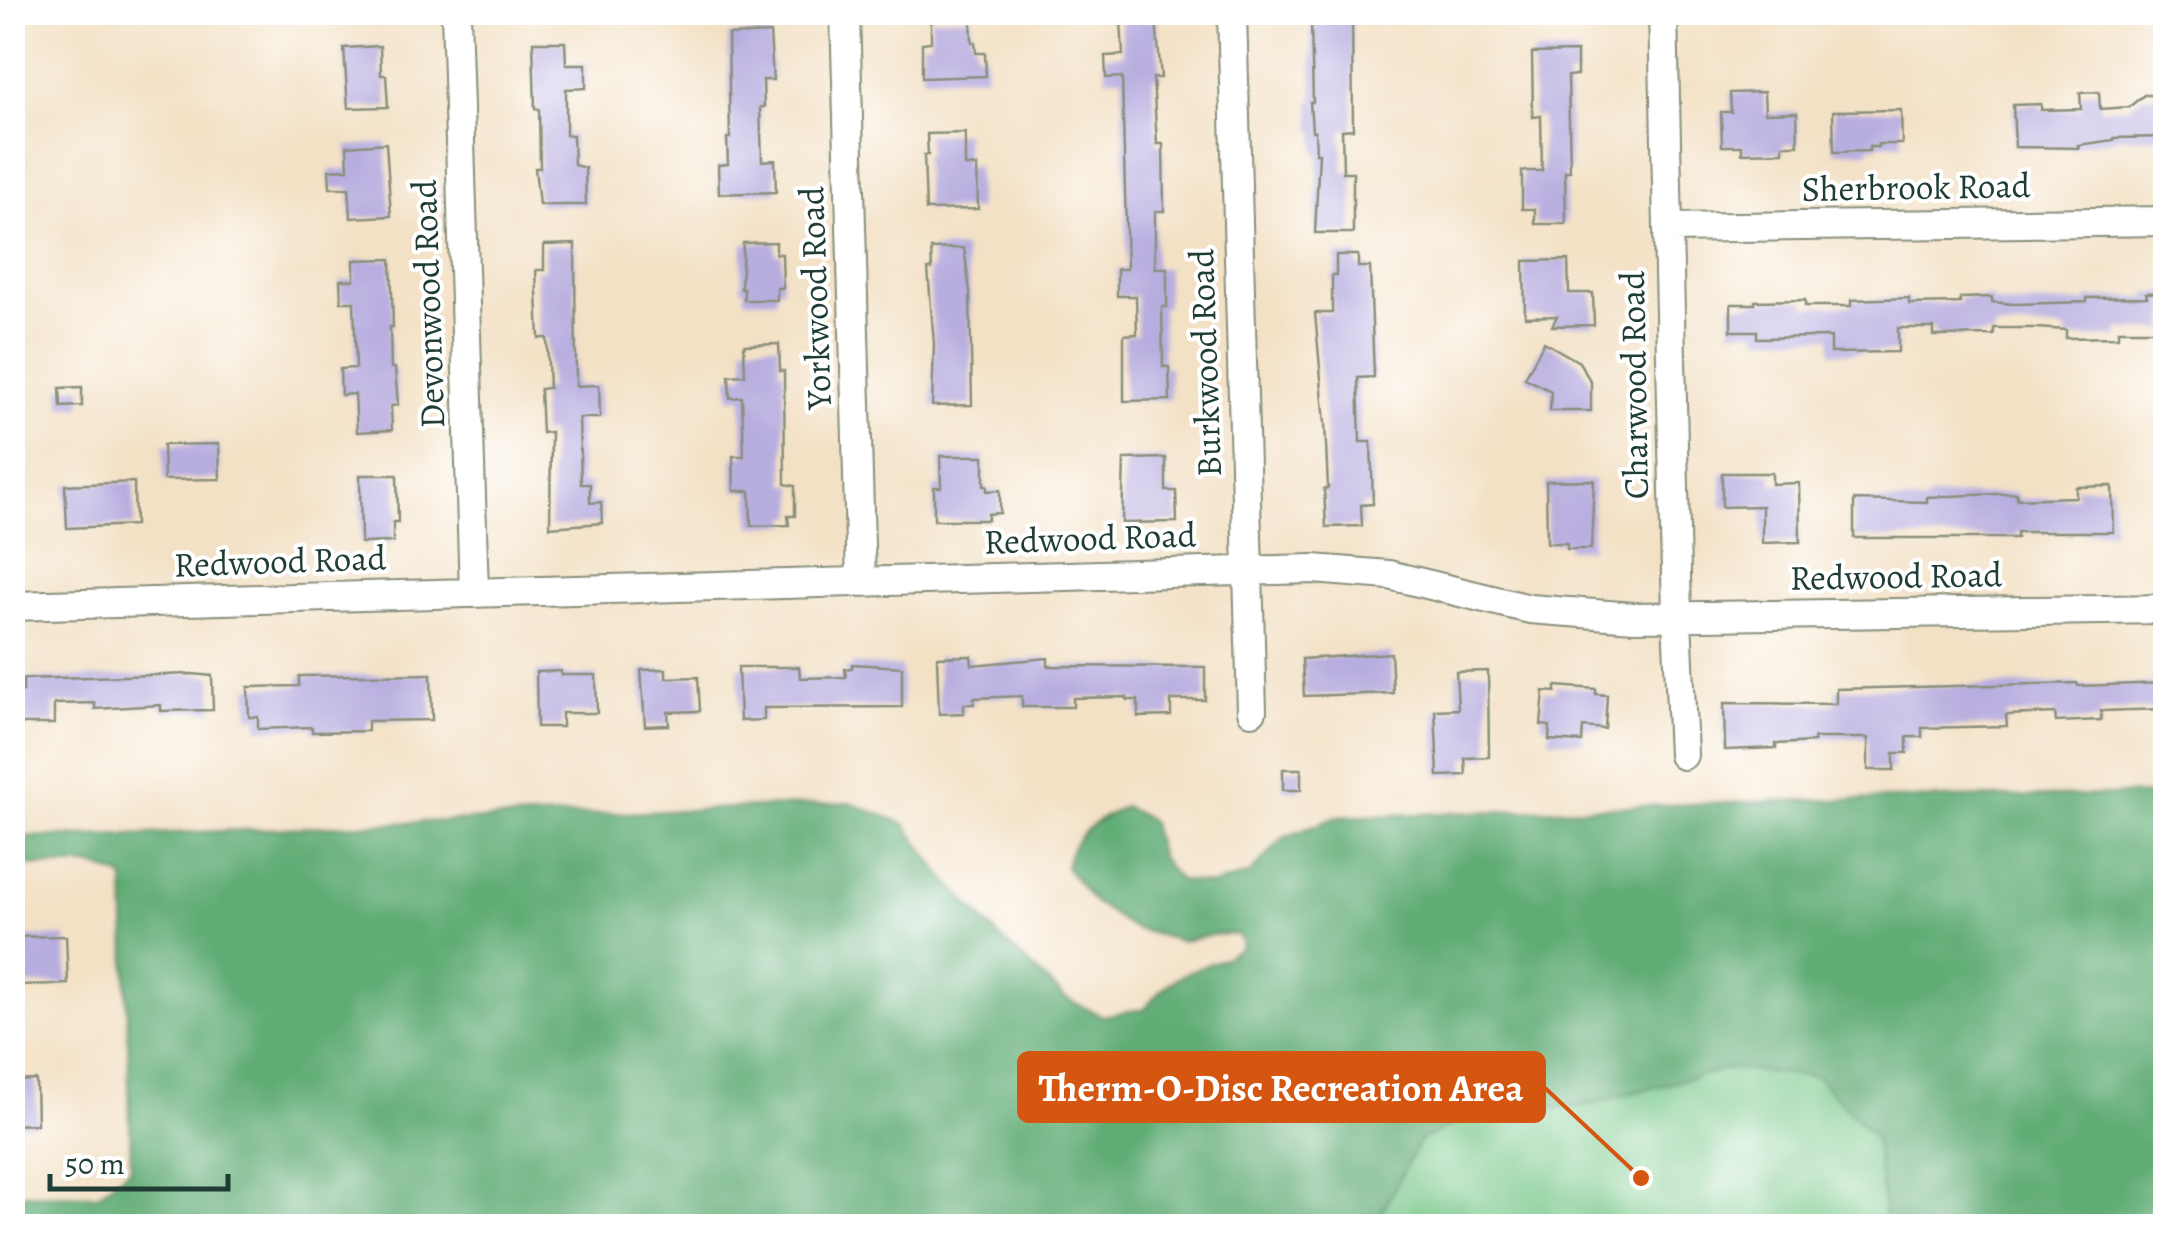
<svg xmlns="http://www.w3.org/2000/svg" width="2178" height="1239" font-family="Alegreya,serif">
  <rect width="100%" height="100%" fill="#fff"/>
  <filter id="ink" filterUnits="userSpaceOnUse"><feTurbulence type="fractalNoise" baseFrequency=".01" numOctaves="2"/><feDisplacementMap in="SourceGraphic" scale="20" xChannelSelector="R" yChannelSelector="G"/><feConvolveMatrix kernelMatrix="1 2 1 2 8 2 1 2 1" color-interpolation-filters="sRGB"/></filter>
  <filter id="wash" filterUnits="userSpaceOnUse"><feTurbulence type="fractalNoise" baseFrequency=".0048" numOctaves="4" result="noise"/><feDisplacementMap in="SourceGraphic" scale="40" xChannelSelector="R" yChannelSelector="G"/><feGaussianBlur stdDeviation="2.25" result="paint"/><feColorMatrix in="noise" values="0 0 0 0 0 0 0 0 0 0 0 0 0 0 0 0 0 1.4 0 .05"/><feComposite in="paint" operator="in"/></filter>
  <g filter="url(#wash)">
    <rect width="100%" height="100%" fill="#f3e1c5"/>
    <path fill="#77c788" stroke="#4b825e" stroke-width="2.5" d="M1729,1068L1817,1076L1875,1138L1886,1226H1374L1420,1140L1492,1107H1577Z"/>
    <path fill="#61ac74" stroke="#407454" stroke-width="2.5" d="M2165,794V1226H1886L1875,1138L1817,1077L1729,1068L1577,1107H1492L1420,1140L1374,1226H13V1194L97,1195L131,1168L124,877L93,866L13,865V837L129,835L850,803L905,824L940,873L997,935L1065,998L1102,1016L1144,1009C1157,993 1170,981 1189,972C1208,963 1226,960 1242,947L1239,935L1217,934L1181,941L1133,928L1094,902L1066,868C1070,836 1096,820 1124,807L1150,820L1160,857L1179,880L1213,885L1250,874L1283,838L1337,817L1778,801Z"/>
    <g id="blocks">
      <path fill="#b8addf" d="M1315,12H1352L1353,129L1342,130L1343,172H1353V233H1315L1319,153H1316L1315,131H1312L1310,102H1313L1311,22H1315Z
        M971,17L972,42H975L976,53H985L986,76L922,78V43L931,42V18Z
        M1156,19L1161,78H1153L1157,144H1163L1164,211H1155V268H1167V307H1162L1163,367H1169L1170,400L1124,401V335L1137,334L1136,296H1117V269H1127L1122,77L1106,78L1105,56L1123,55L1121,20Z
        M770,33L773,80H763L764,107H760L762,161L775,160L776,192L719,194L718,165L728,164L727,138H730L728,35Z
        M533,42H565L566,64H586V88L566,89V135H573L574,165L585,168L586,205H539L535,168H540L539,109H535Z
        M380,46L381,75H386L388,107L348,108L344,48Z
        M1577,52V75L1568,76L1570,171H1565L1566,224H1535V209H1522V171H1542L1541,116L1533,117L1532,53Z
        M1764,92L1765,113L1797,112L1798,145H1783V152L1742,153V146H1722L1721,112H1731L1730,93Z
        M2099,92L2100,109L2129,107L2144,95H2166V137L2114,138V140L2078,145L2079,148L2015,147L2013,105L2041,104V110L2081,109L2080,93Z
        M1901,110L1902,144H1878V147H1869V151L1834,152L1833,111Z
        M965,133V166H977L978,209L926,210L924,155H928L927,134Z
        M386,143L391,216L351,218L349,188H330L329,170L348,169L347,146Z
        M776,242V254H782L783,288H777V300H744V289H741L743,243Z
        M575,244L576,386L599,385L600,418H579L581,484H590V503L601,502L602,523L550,527L551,432L542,433L540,389L549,388L547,338H539L536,270H544V245Z
        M964,248L970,292L972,405L932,406L934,344L928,269H932L931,249Z
        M1336,255H1358V267H1370L1374,377L1358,378L1360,442H1371L1373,504L1361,505L1362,526L1326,527L1324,489L1328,488L1325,423L1315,313H1332V275H1336Z
        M391,259L393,327H390L391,368H395L398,405L391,406L392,430L357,432L355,394L341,395L340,369L356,368L354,302H341L340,280H354V260Z
        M1568,260L1569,293H1593L1594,325L1552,326L1557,316L1525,317L1524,261Z
        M2166,292V330H2118V337L2066,338V330L2037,328H1994V335L1934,336V328H1898V352L1831,353V337L1757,338V331H1731V304H1755V301L1805,300V306H1851V300L1909,298V304L1960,303V298L1992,297V302L2014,304L2087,302V298L2147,297L2146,293Z
        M1544,342L1579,362L1591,382V411H1550L1551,391L1525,378Z
        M779,344L780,371H784L785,484L795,486V516H788L789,525L751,526L750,491H734L733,456H744L742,397L730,398L729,376L745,375L744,345Z
        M82,387V406L61,407L60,388Z
        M219,444L220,479L164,480L163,445Z
        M940,456H984V486H987V491L1000,490V513L988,514V520H934V487H941Z
        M1166,458V491H1176L1177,522L1122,523L1124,459Z
        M1722,473H1772V484L1799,483L1800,542L1762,543V506L1722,507Z
        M360,475H397L398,522H393V542L361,543Z
        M1594,480L1591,549H1567V543H1547L1546,481Z
        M134,482L135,525L67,528L65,485Z
        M2112,486L2113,532H2017V538H1854V500L1927,502V497L2017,493V499L2076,497V487Z
        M1391,653L1393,693L1304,696L1302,659Z
        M971,656L972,665L1048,658V666L1205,667V700H1171V716L1138,717V700H1127V697L1073,698V707H1022V696L974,698V704H964V713L939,714L937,657Z
        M852,664L902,667V707L764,708V720L740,721L738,667H799L800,678L846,677L845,669L852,668Z
        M666,669V678L698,677L700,711L668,712L669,725L645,726L641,670Z
        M561,671V675H596L597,713H562V727H537L536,672Z
        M1488,671L1489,757L1465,758L1466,775L1438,776L1435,710L1458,709L1456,672Z
        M192,674L212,676L213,710L161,711V705L95,709V703L54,704V724H12V691H23V679Z
        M431,674L432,720L368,721V731L312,732V727L258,729V717H249L248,687L299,686V676Z
        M2077,683L2078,686L2166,683V709L2101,711V720L2056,722L2055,713L2006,715L2007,726L1922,728V737H1907V753H1894V770H1868V738H1814V742L1776,744V748L1725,750L1724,703L1836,704V689Z
        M1556,686L1596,689V694L1607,695L1605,729L1583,727L1582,742L1549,740L1550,726L1541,725L1544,691L1556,692Z
        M1283,769H1301V790H1283Z
        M66,936L68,984L12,985V937Z
        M36,1080L37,1124L12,1125V1081Z"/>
    </g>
  </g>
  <g filter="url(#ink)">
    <use href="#blocks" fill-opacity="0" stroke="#898f7c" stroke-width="2.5"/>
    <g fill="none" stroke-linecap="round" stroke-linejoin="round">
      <defs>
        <path id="street" d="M456,12L474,593
          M845,12L861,582
          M1232,12L1252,711
          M1663,12L1677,617L1683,755
          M1669,228L2166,221
          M12,606L1313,569L1389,575L1530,609L1634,617L2166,609"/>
      </defs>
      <use href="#street" stroke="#898f7c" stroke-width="32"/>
      <use href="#street" stroke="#fff" stroke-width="28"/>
    </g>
  </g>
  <g text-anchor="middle" stroke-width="8" stroke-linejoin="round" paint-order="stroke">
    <g font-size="35" fill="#1f3d34" stroke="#fff">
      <text transform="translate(1916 187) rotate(-1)" y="12">Sherbrook Road</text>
      <text transform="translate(815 298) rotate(-92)" y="12">Yorkwood Road</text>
      <text transform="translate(428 304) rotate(-92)" y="12">Devonwood Road</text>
      <text transform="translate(1205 363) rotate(-92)" y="12">Burkwood Road</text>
      <text transform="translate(1634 385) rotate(-91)" y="12">Charwood Road</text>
      <text transform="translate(1090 538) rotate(-2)" y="12">Redwood Road</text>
      <text transform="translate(280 561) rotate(-2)" y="12">Redwood Road</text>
      <text transform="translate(1896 576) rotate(-1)" y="12">Redwood Road</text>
    </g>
  </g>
  <path fill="none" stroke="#d45610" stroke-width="4" d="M1641 1178L1544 1087"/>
  <circle fill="#d45610" stroke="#fff" stroke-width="4" cx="1641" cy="1178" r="10"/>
  <rect fill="#d45610" stroke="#d45610" stroke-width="4" x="1019" y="1053" width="525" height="68" rx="10"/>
  <g font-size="38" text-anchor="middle" font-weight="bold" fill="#fff">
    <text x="1281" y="1101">Therm-O-Disc Recreation Area</text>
  </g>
  <rect width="2178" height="1239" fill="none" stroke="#fff" stroke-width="50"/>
  <path d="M50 1174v15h178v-15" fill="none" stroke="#1f3d34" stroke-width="5"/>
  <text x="65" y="1174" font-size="30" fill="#1f3d34" stroke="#ffffff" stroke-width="8" paint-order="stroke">50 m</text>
</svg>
